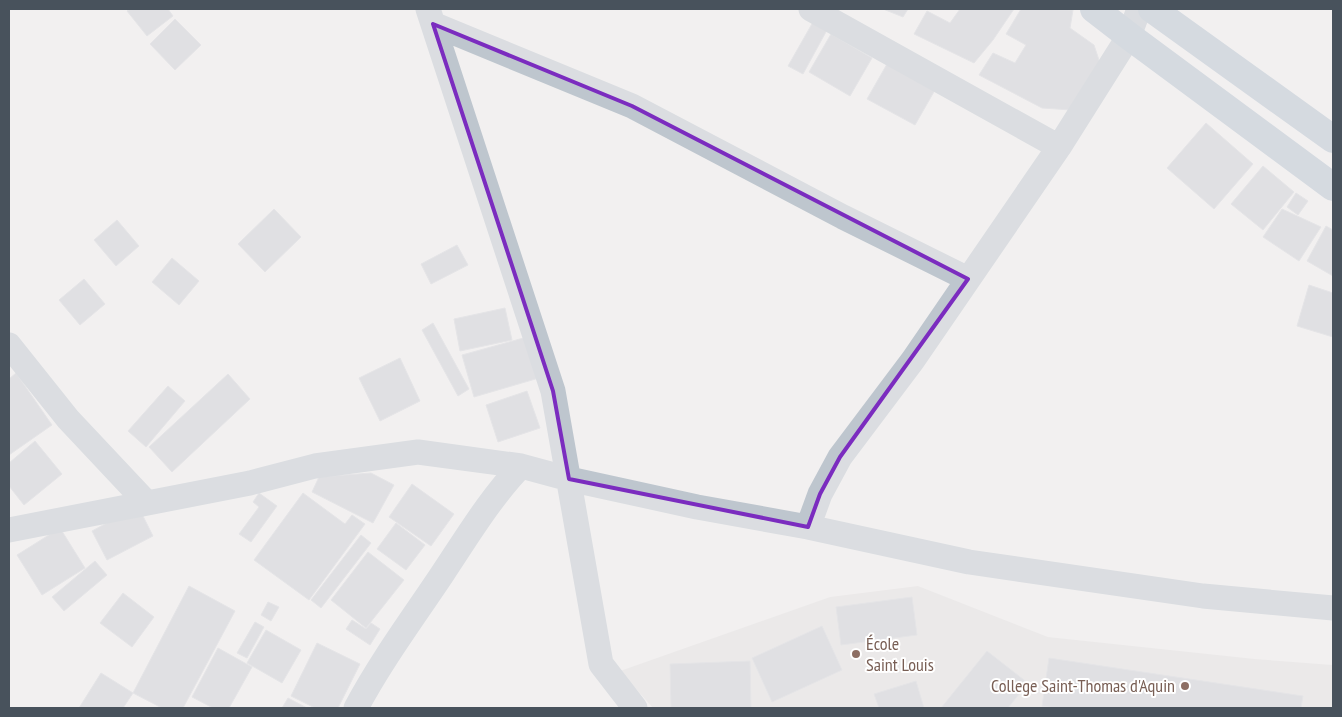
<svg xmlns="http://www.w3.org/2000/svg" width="1342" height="717" font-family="'PT Sans Narrow',sans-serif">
  <rect width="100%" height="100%" fill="#f2f0f0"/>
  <path fill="#e3e1e1" d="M918,586L1048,637L1255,659L1333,665V708H653L620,671L830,597Z"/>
  <path fill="#caccd2" stroke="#d4d6db" d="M130,9H168L173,16L147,36L127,11Z
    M883,9H908L903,17Z
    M960,9H1014L993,40L974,63L914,34L927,11L950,23Z
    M1021,9L1073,10L1070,28L1094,45L1101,66L1071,110L1042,108L979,75L993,53L1015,63L1026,45L1006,34Z
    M175,19L201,45L175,70L150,44Z
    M813,22L827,30L803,74L788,66Z
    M831,34L872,58L850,96L809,72Z
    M887,64L935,90L915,125L867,99Z
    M1206,123L1253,164L1214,209L1167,168Z
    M1263,166L1294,192L1263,230L1231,204Z
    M1296,193L1308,201L1298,215L1287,207Z
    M274,209L301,237L265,272L238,244Z
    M1282,209L1321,227L1299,261L1263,237Z
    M117,220L139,246L116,266L94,240Z
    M1326,226L1333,230V276L1307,261Z
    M457,245L468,265L431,284L421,264Z
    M172,258L199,281L179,305L152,282Z
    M84,279L105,304L80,325L59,300Z
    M1309,285L1333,293V337L1297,326Z
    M505,308L512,340L460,351L454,319Z
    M433,323L469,389L458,396L422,330Z
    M527,337L539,378L474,397L462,355Z
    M400,358L420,401L380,421L359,378Z
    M16,373L52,425L9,455V379Z
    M228,374L250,399L172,472L149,447Z
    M168,386L185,401L146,447L128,431Z
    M527,391L540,428L498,442L486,405Z
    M35,441L62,474L24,505L9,486V463Z
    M371,473L394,485L373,523L312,492L319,477Z
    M412,484L454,514L431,546L389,517Z
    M259,493L277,506L251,542L239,534L259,507L253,502Z
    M303,493L345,524L352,515L365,524L309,600L254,560Z
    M138,506L153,536L107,560L92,531Z
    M396,523L425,545L406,570L377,549Z
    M60,528L85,568L42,595L17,555Z
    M361,535L371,543L321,608L311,600Z
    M368,552L404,580L366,628L331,600Z
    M95,561L107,575L64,611L52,597Z
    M189,586L235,611L183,708H162L133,693Z
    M123,593L154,617L132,647L100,623Z
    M912,597L917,635L841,645L836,607Z
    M268,602L279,607L271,621L261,615Z
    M352,620L366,629L371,623L380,629L370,645L346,629Z
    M255,622L264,627L247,658L237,653Z
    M822,626L842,670L772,702L752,658Z
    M266,630L301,650L282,683L247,663Z
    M317,643L360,664L338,708H315L291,696Z
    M218,648L252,667L229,708H213L192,697Z
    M987,651L1028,683L1008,708H941Z
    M1049,658L1303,696L1301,708H1056L1042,706Z
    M750,661L751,708H671L670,664Z
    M101,673L133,693L123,708H79Z
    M916,681L924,708H879L874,694Z
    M288,698L307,708H282Z"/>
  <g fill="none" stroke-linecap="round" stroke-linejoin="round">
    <path stroke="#bec6ce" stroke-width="25" d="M428,9L553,391L601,664L635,708
      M811,9L1059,147
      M433,24L632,106L843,217L968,279
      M9,345L68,419L146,502
      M808,527L820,494L840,457L913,360L1059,147L1129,36L1139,9
      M9,530L250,483L315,466L418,452L521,466L569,479L697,507L808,527L969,562L1203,596L1333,608
      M356,708C381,661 413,618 443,573C467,537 491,497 521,466"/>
    <path stroke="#b1becd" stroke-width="28" d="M1094,9L1129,36L1333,187
      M1152,9L1333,139"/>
  </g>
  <path d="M0 0H1342V717H0ZM433,24L632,106L968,279L840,457L820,494L808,527L569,479L553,391Z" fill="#f2f0f0" fill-opacity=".55" fill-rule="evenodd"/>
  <path fill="none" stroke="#7b2cbf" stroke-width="4" stroke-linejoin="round" d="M433,24L632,106L968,279L840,457L820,494L808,527L569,479L553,391Z"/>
  <g fill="#8d6e63" stroke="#fff" stroke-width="2">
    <circle cx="856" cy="654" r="5"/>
    <circle cx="1185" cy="686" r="5"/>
  </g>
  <g text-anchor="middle" stroke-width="4" stroke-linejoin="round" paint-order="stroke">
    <g font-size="18" fill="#785e54" stroke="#fff" text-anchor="start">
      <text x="866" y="650">École<tspan x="866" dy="21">Saint Louis</tspan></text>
      <text x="1175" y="692" text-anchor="end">College Saint-Thomas d'Aquin</text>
    </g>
  </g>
  <rect width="1342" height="717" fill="none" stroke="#48525c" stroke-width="20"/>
</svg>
